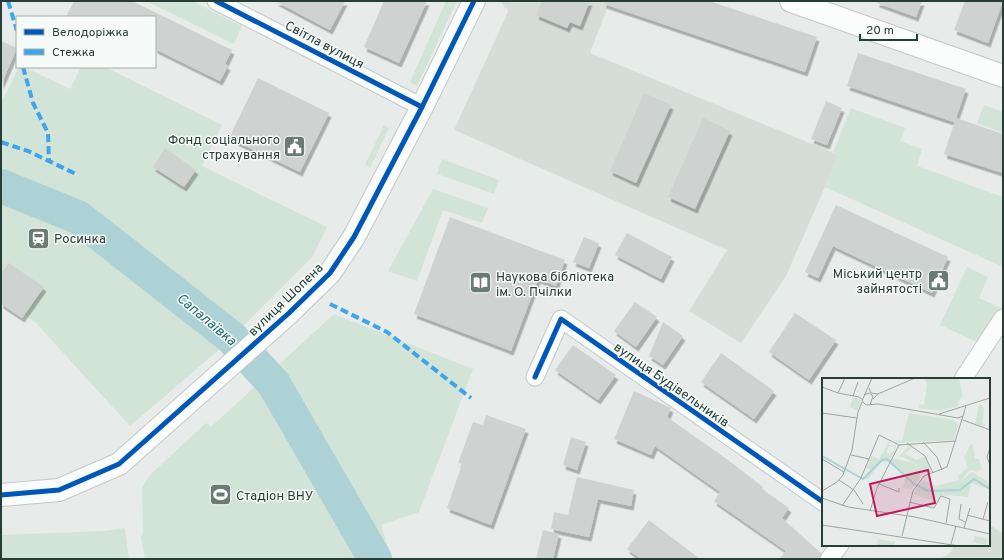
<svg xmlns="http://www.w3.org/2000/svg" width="1004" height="560" font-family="Overpass,sans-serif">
  <defs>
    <filter id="shadow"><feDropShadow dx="2.5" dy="4.5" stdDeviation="0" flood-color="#0004"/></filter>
  </defs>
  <rect width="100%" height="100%" fill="#e7ecea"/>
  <path fill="#d6ddd9" d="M501,1H610L590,53L839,155L786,276L741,343L689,311L727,250L454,130L507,14L508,9L505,8Z
    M989,525L1003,533V559H941L952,551L954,545H989Z"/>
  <path fill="#d2e3d7" d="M146,1H192L242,26L234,44Z
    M446,1H457L417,86L410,82Z
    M19,67H24L70,89L81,67H105L222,125L202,166L327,227L312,257L221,348L130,426L36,323L1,297V103Z
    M984,105L1003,112V133L977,123Z
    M851,108L905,128L900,141L922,149L917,166L1003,197V267L825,187L839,155L833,152Z
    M384,125L389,128L370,168L365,165Z
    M442,159L499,180L494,194L437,174Z
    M433,189L488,208L482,223L443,210L417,281L388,271Z
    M967,267L988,277L979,298L1003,309L983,345L940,325Z
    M334,314L473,369L419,512L381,525L392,559H145L141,538L143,533L142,487L151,474L206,423L211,427Z
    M125,528L129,559H1V535L104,531Z"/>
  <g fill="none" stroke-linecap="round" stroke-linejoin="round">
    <path stroke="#acd2d6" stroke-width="34" d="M1,186L78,217L232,338L274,384L375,559"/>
  </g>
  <path fill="#ced3d1" filter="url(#shadow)" d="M74,1H132L232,50L225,64L228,66L220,81L155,49V17H66Z
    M275,1H345L330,30Z
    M384,1H427L399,63L364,47Z
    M542,1H590L580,26L570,22L567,28L536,15Z
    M604,1H709L817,37L805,72L604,4Z
    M877,1H922L916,17L877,3Z
    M965,1H1003L988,43L954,30Z
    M1,41L17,48L1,85Z
    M858,53L966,89L956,118L1003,134V173L944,154L955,121L954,122L847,86Z
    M258,78L329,113L300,172L229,138Z
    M644,93L671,105L636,183L610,171Z
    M826,101L842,108L827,145L811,139Z
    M703,118L730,131L695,209L668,197Z
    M165,148L196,170L184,187L153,167Z
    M836,205L948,257L932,293L833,246L818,278L805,272Z
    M450,217L565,260L556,286L538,279L511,351L414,314Z
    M627,233L672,257L661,279L615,255Z
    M584,237L599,243L589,268L573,262Z
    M9,263L44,287L22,318L1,304V273Z
    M635,302L657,317L636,347L614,331Z
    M795,313L836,340L809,380L769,352Z
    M663,322L683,336L663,365L649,356Z
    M573,345L616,375L598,400L555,370Z
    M721,353L774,391L754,419L701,382Z
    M634,391L671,408L667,417L728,460L763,487L762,489L789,508L782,518L821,553L819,559H779L786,551L714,501L720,492L655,446L651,455L614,439Z
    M486,415L526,429L491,525L447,508L462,464L458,463L473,422L483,425Z
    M571,437L586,442L577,470L563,465Z
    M577,477L634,490L631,506L598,499L589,537L551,529L554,512L568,515Z
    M649,520L700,559H641L627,549Z
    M543,530L559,534L553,559H536Z"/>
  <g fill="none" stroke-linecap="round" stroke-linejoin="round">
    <defs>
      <path id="minor" d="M216,1L422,107
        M535,377L561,319L823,502
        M963,379L1003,318
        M829,559L840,545"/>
      <path id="tertiary" d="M791,1L1003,76
        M1,495L59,490L119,464L289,313L330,273L354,237L422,107L474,1"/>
    </defs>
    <use href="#minor" stroke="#c4c9c7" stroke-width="19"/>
    <use href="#tertiary" stroke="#c4c9c7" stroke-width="24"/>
    <use href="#minor" stroke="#fbfcfc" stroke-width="17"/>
    <use href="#tertiary" stroke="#fbfcfc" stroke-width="22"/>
    <path stroke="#3ea4eb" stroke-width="4" stroke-dasharray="8 4" stroke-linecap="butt" d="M8,1L17,31
      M23,67L33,103L48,133L49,161
      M1,142L28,151L78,175
      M330,304L387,332L471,398"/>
    <defs>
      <path id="cycleway" d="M216,1L422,107
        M535,377L561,319L823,502
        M1,495L59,490L119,464L289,313L330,273L354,237L422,107L474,1"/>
    </defs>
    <use href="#cycleway" stroke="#f6faf8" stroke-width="8"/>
    <use href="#cycleway" stroke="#0057b8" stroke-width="5"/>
  </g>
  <defs>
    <symbol id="civic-square" viewBox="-11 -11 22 22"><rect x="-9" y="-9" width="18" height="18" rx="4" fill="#6a7b75" stroke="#f6faf8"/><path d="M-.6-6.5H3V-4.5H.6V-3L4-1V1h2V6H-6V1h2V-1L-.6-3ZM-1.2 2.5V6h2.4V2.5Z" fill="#fff"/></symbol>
    <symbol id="station-square" viewBox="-11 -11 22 22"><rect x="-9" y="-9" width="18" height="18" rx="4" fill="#6a7b75" stroke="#f6faf8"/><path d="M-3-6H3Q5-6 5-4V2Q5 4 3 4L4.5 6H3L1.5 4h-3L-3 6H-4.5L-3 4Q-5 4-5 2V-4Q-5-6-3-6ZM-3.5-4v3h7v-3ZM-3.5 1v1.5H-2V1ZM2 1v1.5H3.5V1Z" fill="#fff"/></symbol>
    <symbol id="library-square" viewBox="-11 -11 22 22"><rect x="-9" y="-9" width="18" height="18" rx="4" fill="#6a7b75" stroke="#f6faf8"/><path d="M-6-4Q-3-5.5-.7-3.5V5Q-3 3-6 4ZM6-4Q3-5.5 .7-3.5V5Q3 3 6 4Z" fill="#fff"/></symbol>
    <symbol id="stadium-square" viewBox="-11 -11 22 22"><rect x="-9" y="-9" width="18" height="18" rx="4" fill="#6a7b75" stroke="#f6faf8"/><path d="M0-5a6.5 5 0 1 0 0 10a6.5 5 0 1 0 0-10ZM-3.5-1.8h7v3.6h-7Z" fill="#fff"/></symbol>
  </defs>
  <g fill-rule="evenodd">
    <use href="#civic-square" x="282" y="134" width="25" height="25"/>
    <use href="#station-square" x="26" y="226" width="25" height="25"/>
    <use href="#civic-square" x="926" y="268" width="25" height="25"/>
    <use href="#library-square" x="468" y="270" width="25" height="25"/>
    <use href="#stadium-square" x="208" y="482" width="25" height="25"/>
  </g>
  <g text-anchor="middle" stroke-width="3" stroke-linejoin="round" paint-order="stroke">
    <g font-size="13" fill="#263e36" stroke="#f6faf8">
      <text transform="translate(325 44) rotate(28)" y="5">Світла вулиця</text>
      <text transform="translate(285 299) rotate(-44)" y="5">вулиця Шопена</text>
      <text transform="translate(672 384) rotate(35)" y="5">вулиця Будівельників</text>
    </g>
    <g font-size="13" fill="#263e36" stroke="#f6faf8" text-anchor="start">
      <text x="280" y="144" text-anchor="end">Фонд соціального<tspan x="280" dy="15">страхування</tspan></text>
      <text x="54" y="243">Росинка</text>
      <text x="922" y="278" text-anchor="end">Міський центр<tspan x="922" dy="15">зайнятості</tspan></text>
      <text x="496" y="281">Наукова бібліотека<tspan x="496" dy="15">ім. О. Пчілки</tspan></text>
      <text x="236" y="500">Стадіон ВНУ</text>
    </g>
    <g font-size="14" font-style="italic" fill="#246c76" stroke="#f6faf8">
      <text transform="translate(207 319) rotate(40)" y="5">Сапалаївка</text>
    </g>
  </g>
  <g transform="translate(822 378)">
    <rect width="168" height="168" fill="#e7ecea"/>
    <path d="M102,0H137L141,18L135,25L138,27L117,33L97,30L98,26L102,27L105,7ZM31,19L39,22L35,32L28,29ZM157,26L160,27L162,32L160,45L163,46L162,49L153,46ZM87,35L132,42L136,47L132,62L75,65L73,62L80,63ZM62,62L68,65L67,67H74V69L67,84H59L46,101H40L50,92L44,90L49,78L57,81L64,69L66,70L64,74L68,76L72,72V68L64,69L66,64ZM149,66L151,67L153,81H157L160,91L155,94L150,92L146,94L138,104L150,94L168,105V112L149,105L146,119L128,117V114V117L118,118L116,126L114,125L115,119L108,122L91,116L100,102L114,108L137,102L136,98L146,90L142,79ZM87,67L90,69L83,76L95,82L103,78L109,93L99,96L94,86L79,78L76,80ZM71,80L91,85L95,89L99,98L90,111L81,110L84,99L68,84ZM153,158L166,161L164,167L151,164ZM56,161L73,164V168H55Z" fill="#d2e3d7"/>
    <path fill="none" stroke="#acd2d6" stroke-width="2" d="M0,78L41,101L60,82L65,81L92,106L106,113L138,112L152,101L168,111"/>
    <path fill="none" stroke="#9aa6a2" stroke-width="1" d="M0,9L16,15L37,19L41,22M47,10L49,15L56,16M16,15L23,0M43,16L50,0M43,16L40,23L44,27L56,26L136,40L141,38L144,27M42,17L47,15L51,18L48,27M31,18L36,4M51,21L56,16L93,0M0,35L35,40M117,36L168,20M141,42L168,52M101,64L115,79L120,92M85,65L103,78L111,95M168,70L165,79L168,87M29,77L47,81M0,81L22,94M17,102L32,112L41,126M57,106L77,114V110M0,113L15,104L21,97L30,72L36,34L40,24M0,120L26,129L93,139L168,156M87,124L112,130L119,118L128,121L124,145M139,126L137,141L143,144M20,128L39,100L57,57L77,67L134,63M48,133L55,110L77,67M145,137L168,143M161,141L166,124M0,147L137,168M142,150L148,130M80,158L91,113L102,98L125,89L141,38M129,166L134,148"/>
    <path fill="#c2185b" fill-opacity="0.15" stroke="#c2185b" stroke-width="2" d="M106,92L113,125L55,138L48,106Z"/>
    <rect width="168" height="168" fill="none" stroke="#263e36" stroke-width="2"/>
  </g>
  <rect width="1004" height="560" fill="none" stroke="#263e36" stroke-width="4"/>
  <rect x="16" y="16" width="140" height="52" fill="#f6faf8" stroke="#a3afaa"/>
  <rect x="24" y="29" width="20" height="6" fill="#0057b8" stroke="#a3afaa"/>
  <text x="52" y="36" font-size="12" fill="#263e36">Велодоріжка</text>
  <rect x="24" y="49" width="20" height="6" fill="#3ea4eb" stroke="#a3afaa"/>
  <text x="52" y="56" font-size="12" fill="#263e36">Стежка</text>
  <path d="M860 34v6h57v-6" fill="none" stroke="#263e36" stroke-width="2"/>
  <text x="866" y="34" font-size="12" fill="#263e36" stroke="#f6faf8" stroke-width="3" paint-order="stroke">20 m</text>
</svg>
